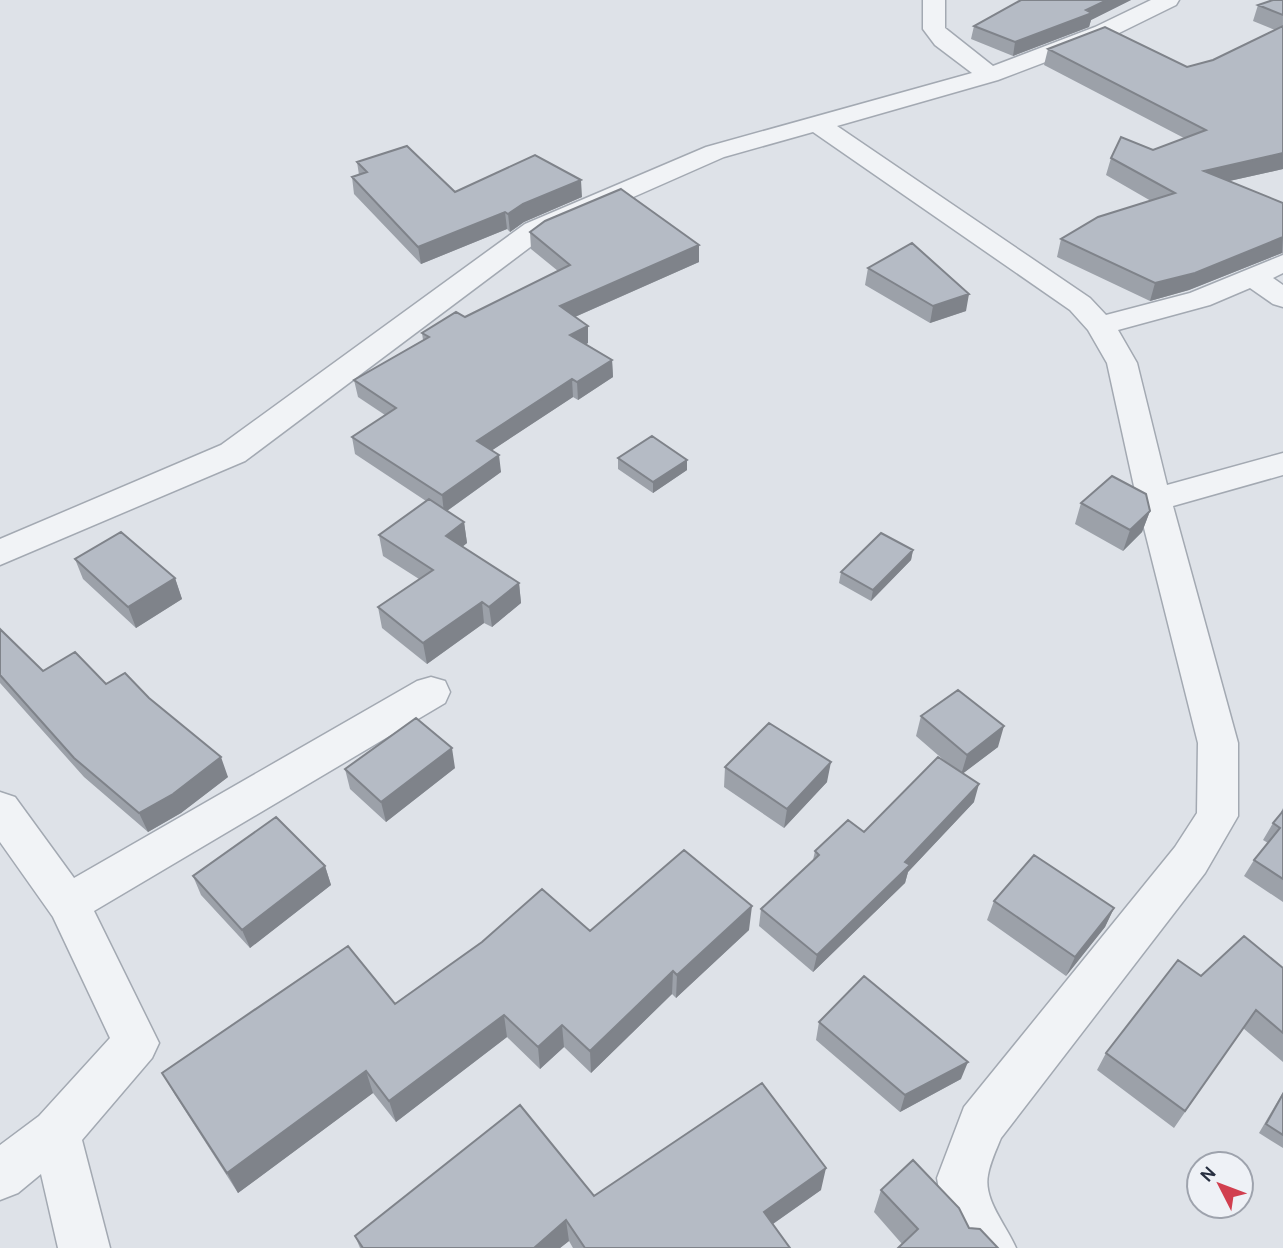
<svg xmlns="http://www.w3.org/2000/svg" width="1283" height="1248" font-family="Karla,sans-serif">
  <rect width="100%" height="100%" fill="#dee2e8"/>
  <g fill="none" stroke-linecap="round" stroke-linejoin="round">
    <defs>
      <path id="minor" d="M923,0H945V28L993,66L1095,27L1151,0H1179L1176,5L1111,37L998,80L837,126L1090,298L1106,315L1190,293L1283,255V273L1273,278L1283,285V307L1273,304L1250,288L1210,305L1118,330L1137,363L1167,485L1283,453V475L1173,506L1238,743V816L1205,873L1001,1138C996,1150 990,1163 988,1175C983,1200 1007,1226 1016,1248H961L943,1213L937,1178L964,1107L1175,847L1197,813L1198,743L1137,500L1107,363L1088,330L1070,310L813,132L724,157L545,236L245,461L0,565V539L221,445L525,224L706,147L972,73L935,45L923,29Z
        M431,677L445,681L450,692L445,703L94,911L159,1043L152,1058L82,1140L110,1248H58L41,1174L18,1193L0,1200V1145L39,1116L110,1038L53,917L0,842V792L15,797L74,878L417,681Z"/>
    </defs>
    <use href="#minor" stroke="#a3a9b2" stroke-width="3"/>
    <use href="#minor" fill="#f1f3f6" fill-rule="evenodd"/>
  </g>
  <path fill="#9ca1a9" d="M1021,0H1131L1091,20L1089,27L1013,56L971,39L974,26Z
    M1283,0V169L1229,181L1283,203V254L1282,253L1189,290L1150,301L1057,257L1061,239L1151,201L1106,175L1111,158L1153,150L1184,138L1044,65L1048,49L1187,67L1213,60L1275,30L1253,21L1258,5Z
    M357,162L455,192L582,197L524,222L510,232L507,229L421,264L354,194L352,177L359,175Z
    M530,232L699,245V262L575,317L588,326V343L586,344L612,360L613,377L578,400L573,397L492,450L501,472L447,511L464,522L467,543L462,547L519,583L521,603L492,627L484,623L427,664L382,628L378,607L419,579L383,556L379,535L426,501L355,454L352,437L385,415L358,397L354,380L423,340L422,333L465,317L558,271L531,249Z
    M868,268L966,311L930,323L865,285Z
    M618,458L687,470L653,493L618,469Z
    M1081,503L1150,511L1142,532L1123,551L1075,524Z
    M913,550L911,560L871,601L839,583L841,572Z
    M75,559L175,578L182,599L136,628L83,579Z
    M0,629L43,671L106,684L149,698L228,777L181,813L148,832L84,777L0,683Z
    M921,716L998,747L963,773L974,802L908,872L905,883L813,972L759,926L761,909L813,860L815,851L864,832L946,762L916,736Z
    M725,767L827,782L784,828L724,787Z
    M455,768L386,822L350,789L345,769Z
    M1283,808V902L1244,876L1254,860L1268,843L1263,840L1273,823L1282,813L1281,812Z
    M325,866L331,885L250,948L201,895L193,876Z
    M994,901L1114,908L1105,927L1066,976L987,920Z
    M749,930L676,998L672,994L591,1073L564,1047L540,1069L507,1037L396,1122L373,1093L238,1193L175,1095L162,1073L395,1004L590,931Z
    M1283,968V1062L1243,1028L1174,1128L1097,1070L1106,1053L1201,976Z
    M819,1022L961,1079L900,1112L816,1040Z
    M1283,1092V1148L1259,1133Z
    M821,1190L773,1224L790,1248H573L569,1241L560,1248H360L355,1236Z
    M881,1190L959,1208L902,1244L874,1212Z"/>
  <path fill="#7f838a" d="M1107,0H1131L1091,20L1089,27L1013,56L1015,42Z
    M1283,153V169L1198,188L1204,171Z
    M581,180L582,197L524,222L510,232L508,214L523,204Z
    M505,212L507,229L421,264L418,247Z
    M1283,237L1282,253L1189,290L1150,301L1155,283Z
    M699,245V262L561,323L560,306Z
    M969,294L966,311L930,323L933,306Z
    M588,326V343L571,352L570,335Z
    M612,360L613,377L578,400L577,382Z
    M572,379L573,397L479,459L477,441Z
    M499,455L501,472L444,513L442,495Z
    M687,460V470L653,493V482Z
    M1150,511L1142,532L1123,551L1130,530Z
    M464,522L467,543L449,557L446,536Z
    M913,550L911,560L871,601L873,590Z
    M175,578L182,599L136,628L128,607Z
    M519,583L521,603L492,627L489,607Z
    M482,602L484,623L427,664L423,643Z
    M1004,726L998,747L961,775L967,755Z
    M452,748L455,768L386,822L381,802Z
    M221,757L228,777L181,813L148,832L139,813Z
    M831,762L827,782L784,828L787,809Z
    M979,784L974,802L908,872L905,883L813,972L817,955Z
    M325,866L331,885L250,948L242,930Z
    M752,906L749,930L676,998L677,975Z
    M1114,908L1105,927L1066,976L1075,957Z
    M673,971L672,994L591,1073L590,1051Z
    M504,1015L507,1037L396,1122L389,1101Z
    M562,1025L564,1047L540,1069L538,1047Z
    M968,1062L961,1079L900,1112L905,1095Z
    M366,1071L373,1093L238,1193L227,1173Z
    M826,1168L821,1190L760,1233L764,1212Z
    M566,1220L569,1241L560,1248H534Z"/>
  <path fill="#b5bbc5" stroke="#7f838a" stroke-width="2" d="M1021,0H1107L1086,10L1092,13L1015,42L974,26Z
    M1273,0H1283V15L1258,5Z
    M1283,26V153L1204,171L1283,203V237L1195,273L1155,283L1061,239L1098,217L1175,193L1111,158L1121,137L1153,150L1206,130L1048,49L1105,27L1187,67L1213,60Z
    M407,146L455,192L535,155L581,180L523,204L508,214L505,212L418,247L352,177L367,172L357,162Z
    M621,189L699,245L560,306L588,326L570,335L612,360L577,382L572,379L477,441L499,455L442,495L352,437L396,408L354,380L429,337L422,333L456,312L465,317L570,265L530,232L545,221Z
    M912,243L969,294L933,306L868,268Z
    M652,436L687,460L653,482L618,458Z
    M1112,476L1146,494L1150,511L1130,530L1081,503Z
    M429,499L464,522L446,536L519,583L489,607L482,602L423,643L378,607L433,570L379,535Z
    M121,532L175,578L128,607L75,559Z
    M881,533L913,550L873,590L841,572Z
    M0,629L43,671L75,652L106,684L125,673L149,698L221,757L173,794L139,813L74,758L0,675Z
    M958,690L1004,726L967,755L921,716Z
    M416,718L452,748L381,802L345,769Z
    M769,723L831,762L787,809L725,767Z
    M938,757L979,784L905,862L910,865L817,955L761,909L819,855L815,851L848,820L864,832Z
    M1283,811V879L1254,860L1280,828L1273,823Z
    M276,817L325,866L242,930L193,876Z
    M684,850L752,906L677,975L673,971L590,1051L562,1025L538,1047L504,1015L389,1101L366,1071L227,1173L162,1073L348,946L395,1004L482,942L542,889L590,931Z
    M1034,855L1114,908L1075,957L994,901Z
    M1244,936L1283,968V1033L1256,1010L1185,1111L1106,1053L1178,960L1201,976Z
    M864,976L968,1062L905,1095L819,1022Z
    M762,1083L826,1168L764,1212L790,1248H585L566,1220L534,1248H363L355,1236L520,1105L594,1196Z
    M1283,1094V1135L1266,1124Z
    M913,1160L959,1208L969,1228L980,1229L998,1248H898L918,1229L881,1190Z"/>
  <g transform="translate(1220 1185) rotate(312)"><circle r="33" fill="#eef1f6" stroke="#9ea3ad" stroke-width="2"/>
  <path d="M0-5L12 26L0 18L-12 26Z" fill="#d13f4f"/>
  <text y="-10" font-size="19" font-weight="bold" text-anchor="middle" fill="#272f40">N</text>
  </g>
</svg>
